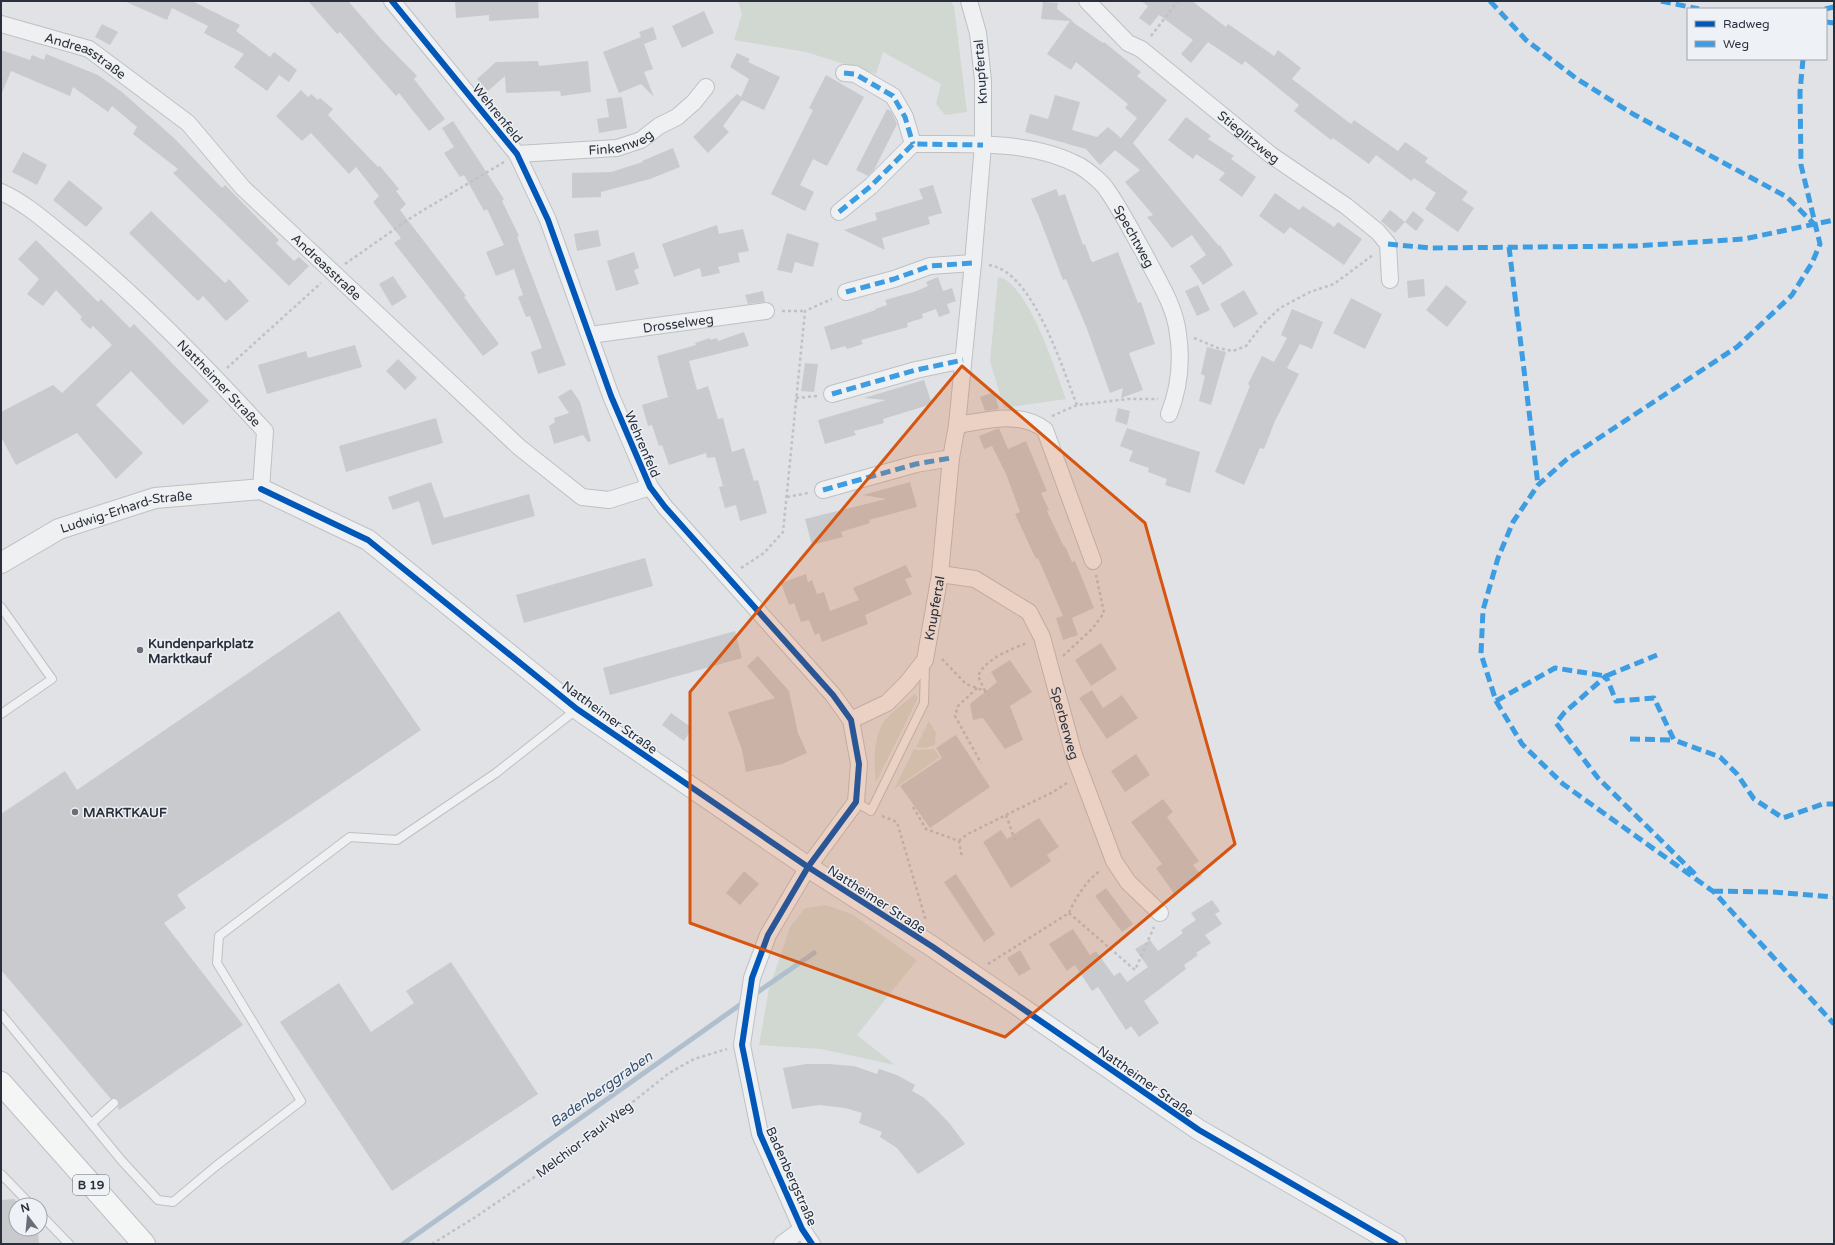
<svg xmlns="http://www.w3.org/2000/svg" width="1835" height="1245" font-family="'Varela Round',sans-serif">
  <rect width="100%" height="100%" fill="#e0e2e5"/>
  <path fill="#d1d8d1" d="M738,1H950L954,6L967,112L945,115L936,104L941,84L883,52L876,74L806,52L734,40L742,14Z
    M998,277C1028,281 1056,373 1066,399L1004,408L990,361Z
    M915,694L918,698L876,782C873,766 874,731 886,719C894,710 905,702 915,694Z
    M929,721L936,733L935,745L923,748L916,747Z
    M914,749L918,750L934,749L940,757L894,789Z
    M826,905L852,914L917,960L857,1035L895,1065L821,1049L759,1045L769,989L790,927L805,908Z"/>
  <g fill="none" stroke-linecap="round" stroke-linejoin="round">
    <path stroke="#b0bfce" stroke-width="5" d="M752,996L814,953
      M403,1244L744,1002"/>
  </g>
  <path fill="#c8cacd" d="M124,1H192L240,25L236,31L270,57L274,52L297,70L289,82L279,75L267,91L234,67L244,54L204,33L208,26L172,8L167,20Z
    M308,1H348L381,39L417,76L414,79L445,119L429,131L399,93L396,96L340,32L337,34Z
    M455,1H538L539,18L489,21V15L456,18Z
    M1141,1H1192L1226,27L1228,24L1274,56L1278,50L1301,68L1292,79L1351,124L1354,120L1398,151L1405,142L1428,158L1425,162L1468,192L1462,200L1474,208L1458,232L1425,209L1436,193L1414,178L1411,181L1376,155L1369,164L1333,138L1331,140L1294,111L1299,105L1245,61L1242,65L1208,42L1191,63L1181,54L1193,40L1159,15L1150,26L1139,18L1148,6Z
    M1043,2L1058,3L1057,9L1074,22L1071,21L1103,43L1104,42L1141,72L1137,76L1167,100L1133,143L1219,246L1220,245L1233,265L1203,285L1190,266L1206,255L1192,235L1172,248L1147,217L1153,215L1125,182L1140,170L1115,150L1100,165L1086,149L1025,132L1030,114L1048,119L1055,95L1080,102L1072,130L1097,137L1108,127L1121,138L1137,118L1125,108L1128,104L1076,62L1071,70L1047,54L1070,21L1041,19Z
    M704,11L714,33L682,48L672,26Z
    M102,24L118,32L110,45L95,37Z
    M653,27L657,39L644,44L653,69L644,72L654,97L641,84L619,93L603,52L641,37L643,42L639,32Z
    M1,50L30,60L32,55L44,60L46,54L98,75L122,92L174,138L222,188L225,185L279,240L276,243L294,261L299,257L309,266L289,286L173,173L178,169L133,134L137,127L112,106L108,112L73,87L70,96L11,71L1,95Z
    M737,53L750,59L748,62L780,77L764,110L742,100L723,126L729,132L708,153L693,137L737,94L741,97L749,79L730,67Z
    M538,61L539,66L588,61L591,92L561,96L560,91L506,93L505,76L488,91L477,79L496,62Z
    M826,75L864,97L827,166L813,159L800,185L814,192L805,211L771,194L813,110L809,108Z
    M301,90L308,97L311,94L318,100L320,98L333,109L328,115L378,167L380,166L399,189L396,191L406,204L400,210L466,296L464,297L499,344L483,356L394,243L401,238L373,202L379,196L356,167L349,174L311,133L302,141L276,116Z
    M622,97L627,128L599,133L597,119L609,117L606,99Z
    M887,109L891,111L897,124L874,170L868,176L856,170Z
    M1186,117L1211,136L1208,139L1234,156L1231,159L1256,177L1242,197L1219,180L1225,173L1196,154L1193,159L1168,140Z
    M453,121L504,199L502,201L519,236L517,237L566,365L538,374L531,352L542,348L530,316L526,317L518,297L523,295L514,269L496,276L486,252L504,245L487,209L484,211L464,175L460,177L444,153L454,147L442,128Z
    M673,148L680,167L650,179L601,192V197L572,198V173L611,172L643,162L642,161Z
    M23,152L47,165L37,185L12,172Z
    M69,180L103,208L86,227L53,200Z
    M933,185L942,213L928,217L930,224L882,238L885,250L844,230L877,220L875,213L923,199L919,189Z
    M1056,189L1059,196L1065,194L1083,245L1085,244L1091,261L1093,262L1118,252L1138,303L1141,302L1155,344L1129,353L1143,390L1121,398L1123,388L1110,393L1087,329L1066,279L1063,280L1039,217L1031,199Z
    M1275,193L1299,210L1303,206L1334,227L1338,222L1362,239L1344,265L1290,227L1284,234L1259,216Z
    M1390,210L1405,222L1395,233L1381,221Z
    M151,211L225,283L229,279L249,301L226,321L203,296L198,301L129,233Z
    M1413,211L1424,220L1416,231L1405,222Z
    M717,225L719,234L743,229L749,251L738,253L740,262L718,267L720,273L702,277L700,268L674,277L662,244Z
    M598,230L601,246L577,251L574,234Z
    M787,233L819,243L813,267L795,262L792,273L777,270Z
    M36,240L98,302L101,299L130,328L134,324L209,401L183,425L131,371L96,405L143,453L116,479L77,433L16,465L1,437V412L53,385L62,393L112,345L93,326L90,329L80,319L82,317L56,290L43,306L27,294L39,279L18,259Z
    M634,252L639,268L634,270L639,284L616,291L607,261Z
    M393,276L407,297L392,306L379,284Z
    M938,277L943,291L952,288L956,301L947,304L950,313L939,317L936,309L922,314L923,318L907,323L908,327L861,340L863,344L847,349L845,346L831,350L824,327L876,310L875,309L887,305L885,300L914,292L928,286L926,282Z
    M1424,279L1425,296L1408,298L1407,281Z
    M1198,285L1210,310L1197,316L1185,291Z
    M1446,285L1467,302L1447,327L1426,310Z
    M1244,290L1258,314L1234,328L1220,304Z
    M763,291L765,302L748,304L745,295Z
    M1351,298L1382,314L1365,349L1333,333Z
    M1292,309L1323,322L1312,349L1300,344L1287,368L1299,374L1275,421L1264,449L1260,448L1244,485L1215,472L1250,386L1248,384L1262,356L1274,362L1287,338L1281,335Z
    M744,332L749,346L689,361L697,390L708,386L718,419L723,418L732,452L744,448L754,481L758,480L767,513L740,521L736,505L725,508L719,487L723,486L715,457L707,458L706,453L669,465L662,445L659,446L652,425L648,426L642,405L668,397L657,356L696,345L695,343L710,338V340L717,338L718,341Z
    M355,345L362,367L267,394L258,365L306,351L308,358Z
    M1207,347L1226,352L1211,405L1199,401L1205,376L1201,374Z
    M398,359L417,378L405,390L386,371Z
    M805,363L818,364L814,392L801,391Z
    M924,380L932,404L883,419L884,423L854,431L856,435L825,444L818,420L886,400L864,398Z
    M571,389L580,402L591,441L588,442L583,435L554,444L549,426L555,422L554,418L569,413L558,397Z
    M994,392L999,409L985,411L980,397Z
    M1118,408L1130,411L1127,425L1115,421Z
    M436,418L443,443L346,472L339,446Z
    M999,428L1008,449L1026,441L1047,491L1041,493L1049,510L1047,511L1064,547L1065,546L1072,562L1075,561L1094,608L1072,618L1078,635L1063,640L1056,618L1063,616L1038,558L1036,559L1015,514L1020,512L1006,474L992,446L984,449L979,436Z
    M1127,428L1200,452L1190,493L1165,485L1167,479L1148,472L1149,468L1129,461L1133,451L1120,446Z
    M431,482L444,518L529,494L535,516L432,545L419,501L393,510L388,497Z
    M910,482L917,507L869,520L870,523L841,532L843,537L812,545L805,519L886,499L863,495Z
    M645,558L653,586L524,623L516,595Z
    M906,565L912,577L905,579L912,594L865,615L868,624L822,642L819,633L815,635L809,620L801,622L794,603L789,605L781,583L806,574L808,582L812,580L817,594L824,592L830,611L859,600L853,588Z
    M339,611L421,730L177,895L186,908L164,923L243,1025L119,1110L118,1107L119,1104L118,1100L115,1098L111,1099L1,970V814L65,771L77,790Z
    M735,631L742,658L610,695L603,668Z
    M1101,643L1117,669L1091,686L1075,660Z
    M758,656L789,691L798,733L807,753L782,764L746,772L742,750L728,712L775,698L747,666Z
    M1010,660L1032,692L1010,706L1023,740L1005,749L983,718L973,720L970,704L997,682L991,672Z
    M1092,690L1103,708L1122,695L1138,718L1107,739L1079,698Z
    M671,713L692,728L684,741L662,725Z
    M956,735L990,787L930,828L900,786L942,758L936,748Z
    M1136,754L1150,775L1125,792L1111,771Z
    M1163,799L1173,812L1167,817L1199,861L1193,865L1202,876L1175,895L1156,868L1162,864L1131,822Z
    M1039,818L1059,847L1047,855L1051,861L1011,888L983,842L1001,830L1007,839Z
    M744,871L759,884L740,905L726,893Z
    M956,874L995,934L984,942L944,882Z
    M1106,888L1133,924L1122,932L1095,896Z
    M1212,900L1220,911L1215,914L1222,924L1205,935L1211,943L1196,953L1198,955L1184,965L1186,969L1144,1001L1159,1023L1139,1037L1131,1026L1126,1030L1098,987L1092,991L1075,965L1067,971L1049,944L1073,929L1090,955L1096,951L1114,976L1120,972L1127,982L1148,967L1135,949L1150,940L1158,951L1183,933L1181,930L1196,920L1191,913Z
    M1020,950L1031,969L1019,976L1007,958Z
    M451,962L538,1094L392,1191L280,1022L339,983L371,1032L414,1003L406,991Z
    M806,1064H828L854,1066L877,1074L879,1069L897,1075L915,1085L912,1091L923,1097L936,1109L950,1124L965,1144L918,1174L897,1148L880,1137L882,1132L859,1123L862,1113L845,1108L819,1105L792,1109L783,1068Z
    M14,1199L20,1205H16V1229H38L39,1244H1V1200Z"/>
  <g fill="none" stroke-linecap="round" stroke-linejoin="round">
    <defs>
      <path id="service" d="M1,607L52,679L1,714
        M856,802L871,811L924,703L925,664
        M1,1014L122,1161L158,1200L173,1202L216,1166L301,1101L217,963L219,936L350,837L397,840L496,773L577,709
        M92,1123L114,1103
        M1,1174L31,1205
        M40,1214L69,1244"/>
      <g id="minor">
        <path d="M392,1L517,154L548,220L611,396L650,487L665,507L833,695L851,720L859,764L856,802L808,867L768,935L752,978L742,1045L760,1134L802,1229L812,1244"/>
        <path id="s1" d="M1087,1L1128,43L1141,49L1271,155L1346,206L1378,232L1388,244L1390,280"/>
        <path id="s2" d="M1,24L89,49L188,123L243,188L519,447L582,497L609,500L650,487"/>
        <path d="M844,73L855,74L893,96L905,117L913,144"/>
        <path id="s3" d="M517,154L617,148L641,140L659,126L677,117L694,102L706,87"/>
        <path id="s4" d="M1,192C25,203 44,220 65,237C137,295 202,363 265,431L261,489"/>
        <path id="s5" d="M839,212L871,186L913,144C967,145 1030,139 1080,166C1088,171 1102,182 1107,190C1121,210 1132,232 1144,253C1157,279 1175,305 1178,334C1182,361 1179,389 1169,414"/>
        <path d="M846,292L894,279L930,266L973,263"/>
        <path id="s6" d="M590,335L766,311"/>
        <path d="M832,394L916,370L963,360"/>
        <path d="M957,425C985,421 1020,410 1045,430L1093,561"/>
        <path d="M823,490L916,464L951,458"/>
        <path id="s7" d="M940,574L975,579L1029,612L1042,637L1074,755L1114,861L1128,882L1160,913"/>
        <path id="s8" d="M851,720L887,703L907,683L925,660L940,574L951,458L957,425L973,263L983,145V81L978,33L969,1"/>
        <path d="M782,1244L802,1229"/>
      </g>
      <g id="tertiary">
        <path id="s9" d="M1,563L59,529L155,498L261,489L368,540L577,709L808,867L933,947L1199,1130L1396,1244"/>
      </g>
      <path id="primary" d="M1,1083L144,1244"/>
    </defs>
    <use href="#service" stroke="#bec0c3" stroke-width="10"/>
    <use href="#minor" stroke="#bec0c3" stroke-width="18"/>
    <use href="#tertiary" stroke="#bec0c3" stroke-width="22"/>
    <use href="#primary" stroke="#bdbfc3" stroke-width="24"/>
    <path stroke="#bfc1c4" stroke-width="2.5" stroke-dasharray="3 3" stroke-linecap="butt" d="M1151,36L1178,1
      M345,264L412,217L504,162
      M989,265C1033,271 1062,368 1077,405
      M782,311H805
      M1194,338L1218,348L1233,351L1246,346L1263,324L1280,308L1310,292L1334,284L1373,255
      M227,368L321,283
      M796,398L817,396
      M1052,416L1077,405L1128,399H1158
      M787,497L808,493
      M741,568L764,553L783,532L805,311L832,299
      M1063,656L1092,629L1104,613L1096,575
      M942,659L966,684L985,691L989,696
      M977,688L958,706L955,716L981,763
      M985,691L978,676C985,659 1011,649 1027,643
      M913,807L926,829L959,841L962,857
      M1006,815L1053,792L1067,783
      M882,816L897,822L926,921
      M959,841L966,835L1006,815L1016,843
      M1069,913L1135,970L1154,927
      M988,964L1069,913C1076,897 1086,881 1101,870
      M432,1244L474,1218L564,1157L669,1073L694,1059L727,1049"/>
    <use href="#service" stroke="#eff0f2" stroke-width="8"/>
    <use href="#minor" stroke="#eff0f2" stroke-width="16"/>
    <use href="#tertiary" stroke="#eff0f2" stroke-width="20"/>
    <use href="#primary" stroke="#f4f5f5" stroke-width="22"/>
    <path stroke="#3d9de2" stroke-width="5" stroke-dasharray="10 5" stroke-linecap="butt" d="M1490,1L1526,40L1577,79L1633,114L1787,197L1813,223
      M1661,1L1699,9
      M1825,9L1834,7
      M1826,22L1834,23
      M1803,59L1800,92L1801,165L1820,244L1812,263L1792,295L1737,347L1567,459L1538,485L1513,522L1498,558L1483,610L1481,654L1496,701L1522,744L1563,784L1714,892L1834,1024
      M844,73L855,74L893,96L905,117L913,144
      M839,212L871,186L913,144L983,145
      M1388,244L1430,248L1635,246L1744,239L1834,220
      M1509,247L1538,485
      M846,292L894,279L930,266L973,263
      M832,394L916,370L963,360
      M823,490L916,464L951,458
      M1496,701L1555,668L1606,676L1657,655
      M1630,739L1674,740
      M1695,874L1598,778L1556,723L1564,713L1606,676L1616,701L1654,698L1674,740L1720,757L1737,774L1754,799L1783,818L1823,804H1834
      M1713,891L1773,892L1834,897"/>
    <defs>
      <path id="cycleway" d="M392,1L517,154L548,220L611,396L650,487L665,507L833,695L851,720L859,764L856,802L808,867L768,935L752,978L742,1045L760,1134L802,1229L812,1244
        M261,489L368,540L577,709L808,867L933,947L1199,1130L1396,1244"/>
    </defs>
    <use href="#cycleway" stroke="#eef1f5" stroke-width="8"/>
    <use href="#cycleway" stroke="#0057b8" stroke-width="6"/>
  </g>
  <path fill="#d55511" fill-opacity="0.2" stroke="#d55511" stroke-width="3" stroke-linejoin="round" d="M962,366L1145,523L1235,844L1005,1037L690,923V692Z"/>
  <g fill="#696e77" stroke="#eef1f5" stroke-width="1.5">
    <circle cx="140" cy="650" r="4"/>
    <circle cx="75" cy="812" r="4"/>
  </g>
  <g text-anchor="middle" stroke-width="3" stroke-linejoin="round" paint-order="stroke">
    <rect fill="#eef1f5" stroke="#646a74" stroke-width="1" x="73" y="1175" width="36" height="20" rx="3"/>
    <g font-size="12" font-weight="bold" fill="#29303c">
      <text x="91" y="1189">B 19</text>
    </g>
    <g font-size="13" fill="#29303c" stroke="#eef1f5">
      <text dy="5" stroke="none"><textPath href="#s2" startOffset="91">Andreasstraße</textPath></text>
      <text transform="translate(980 72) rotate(-94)" y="5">Knupfertal</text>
      <text transform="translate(498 113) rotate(51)" y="5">Wehrenfeld</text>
      <text dy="5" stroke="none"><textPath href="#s1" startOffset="212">Stieglitzweg</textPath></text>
      <text dy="5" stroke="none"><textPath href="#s3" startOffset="105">Finkenweg</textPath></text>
      <text dy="5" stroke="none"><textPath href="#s5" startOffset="361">Spechtweg</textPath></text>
      <text dy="5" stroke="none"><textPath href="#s2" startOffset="415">Andreasstraße</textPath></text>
      <text dy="5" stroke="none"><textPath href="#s6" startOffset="89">Drosselweg</textPath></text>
      <text dy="5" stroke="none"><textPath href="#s4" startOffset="291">Nattheimer Straße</textPath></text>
      <text transform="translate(643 444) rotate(67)" y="5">Wehrenfeld</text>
      <text dy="5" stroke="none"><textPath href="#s9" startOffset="137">Ludwig-Erhard-Straße</textPath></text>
      <text dy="5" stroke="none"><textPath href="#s8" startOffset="150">Knupfertal</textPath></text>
      <text transform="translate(610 717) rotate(36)" y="5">Nattheimer Straße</text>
      <text dy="5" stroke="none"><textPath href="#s7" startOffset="216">Sperberweg</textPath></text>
      <text transform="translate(877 899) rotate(33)" y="5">Nattheimer Straße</text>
      <text transform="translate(1146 1081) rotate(35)" y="5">Nattheimer Straße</text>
      <text transform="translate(584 1139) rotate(-37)" y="5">Melchior-Faul-Weg</text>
      <text transform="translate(792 1176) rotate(66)" y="5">Badenbergstraße</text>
    </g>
    <g font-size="13" font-weight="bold" fill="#29303c" stroke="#eef1f5" text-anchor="start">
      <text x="148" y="648">Kundenparkplatz<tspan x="148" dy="15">Marktkauf</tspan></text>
      <text x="83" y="817">MARKTKAUF</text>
    </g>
    <g font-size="14" font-style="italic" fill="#364f6d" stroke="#eef1f5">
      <text transform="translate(601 1089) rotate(-35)" y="5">Badenberggraben</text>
    </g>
  </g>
  <rect width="1835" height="1245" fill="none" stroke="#29303c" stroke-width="4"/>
  <rect x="1687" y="8" width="140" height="52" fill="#eef1f5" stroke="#9fa4ab"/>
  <rect x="1695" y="21" width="20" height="6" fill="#0057b8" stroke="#9fa4ab"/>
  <text x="1723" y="28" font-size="12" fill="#29303c">Radweg</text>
  <rect x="1695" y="41" width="20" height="6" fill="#3d9de2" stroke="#9fa4ab"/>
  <text x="1723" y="48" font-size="12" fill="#29303c">Weg</text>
  <g transform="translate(28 1217) rotate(344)"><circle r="19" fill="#eef1f5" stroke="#9fa4ab"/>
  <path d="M0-3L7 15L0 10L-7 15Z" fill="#696e77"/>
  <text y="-6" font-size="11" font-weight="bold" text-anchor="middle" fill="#29303c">N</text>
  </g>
</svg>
